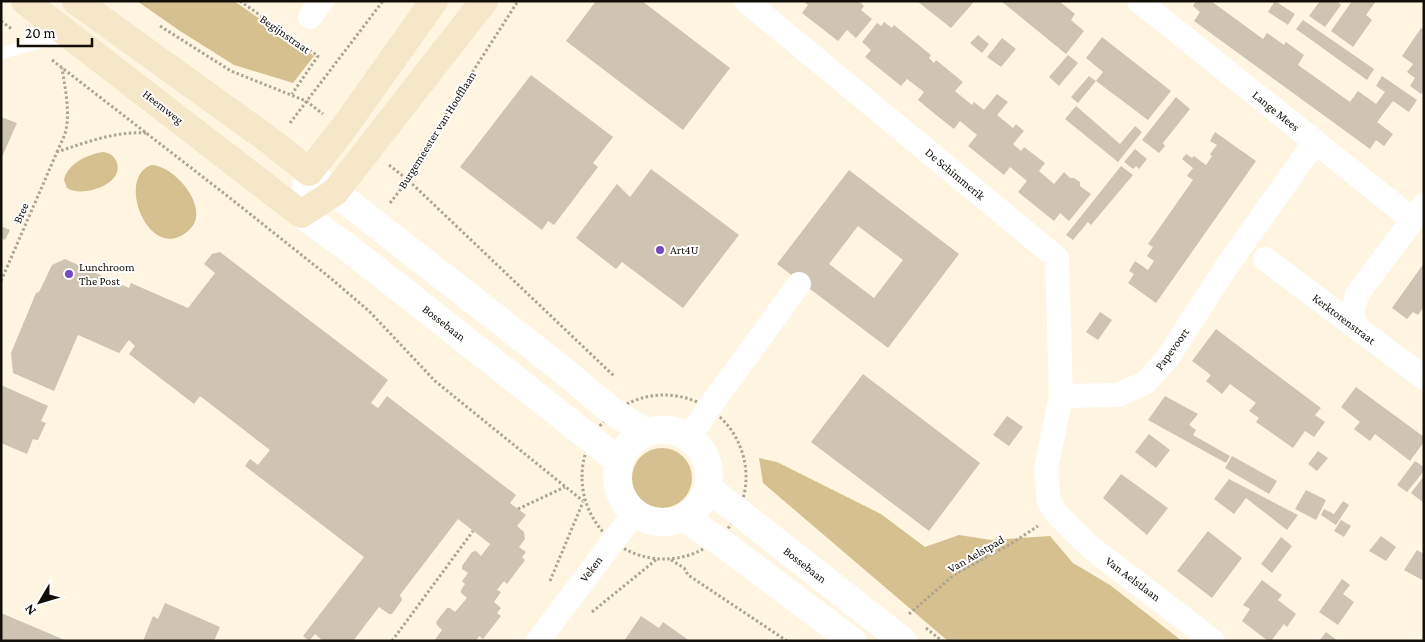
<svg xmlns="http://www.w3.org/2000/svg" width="1425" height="642" font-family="'Crimson Pro',serif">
  <rect width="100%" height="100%" fill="#fff5e1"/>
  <path fill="#d7c090" d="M137,1H234L314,56L293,83L234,65L180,31Z
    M103,152C110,153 115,156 117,163C124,185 81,198 67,188L64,180C67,164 88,154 103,152Z
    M151,165C175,165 211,209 190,229C151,268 114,179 151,165Z
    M632 478a30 30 0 1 1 60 0a30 30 0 1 1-60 0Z
    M759,458L777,462L881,514L925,547L959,535L991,540L1050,536L1073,563L1110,585L1182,641H948L763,483Z"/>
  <path fill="#cec4b1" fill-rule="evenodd" d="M596,1H642L730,68L683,130L566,41Z
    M803,1H859L864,6L861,10L872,19L856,38L847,30L838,41L802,13L808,5Z
    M917,1H971L973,3L951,28Z
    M1001,1H1059L1075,14L1071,20L1084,31L1066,54Z
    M1196,1H1211L1263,39L1267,33L1284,45L1286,42L1304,55L1298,65L1350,102L1358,91L1376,104L1385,92L1376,86L1382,76L1417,100L1409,112L1393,101L1377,122L1393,134L1384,146L1376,140L1370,149L1194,21L1200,12L1193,6Z
    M1275,1L1295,14L1288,25L1268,12Z
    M1320,1H1337L1341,5L1325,27L1309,16Z
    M1352,1H1376L1366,15L1372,20L1353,47L1331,31Z
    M1303,20L1374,69L1367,80L1296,29Z
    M884,22L892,28L894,25L931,55L929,58L934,63L936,60L963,82L955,91L972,105L974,102L984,110L997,94L1008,102L997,115L1013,128L1016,124L1024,131L1013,144L1021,151L1024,147L1045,163L1039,171L1054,184L1064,172L1070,178H1074L1080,182V186L1091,194L1069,221L1060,213L1054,221L1018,192L1027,181L1010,167L1004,175L968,146L977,135L960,121L954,129L936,115L918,100L924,92L907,79L901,86L865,57L871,50L862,42L877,23L881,26Z
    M1421,28L1424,30V91L1421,94L1410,86L1415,78L1407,72L1413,64L1402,56Z
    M978,35L989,44L982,53L970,43Z
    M1102,37L1171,91L1148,120L1096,81L1103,72L1086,58Z
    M1002,38L1016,49L1001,67L987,57Z
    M1068,55L1078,63L1059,86L1049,77Z
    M531,75L613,137L593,163L598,167L554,225L548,221L542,230L460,167Z
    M1089,76L1096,81L1078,103L1071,97Z
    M1176,97L1190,109L1163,143L1165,146L1159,153L1142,140Z
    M1076,106L1120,144L1135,126L1142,132L1118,162L1065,119Z
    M1,117L17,123L1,159Z
    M1215,132L1256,161L1156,303L1128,283L1134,274L1129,271L1135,261L1148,270L1154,261L1147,256L1153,247L1148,244L1193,180L1187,176L1193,168L1182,159L1186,154L1192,158L1194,156L1206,165L1212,156L1210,154L1217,145L1210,141Z
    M1135,149L1147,159L1139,169L1136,166L1133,169L1124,162Z
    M1121,166L1133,175L1091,225L1088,222L1073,240L1066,235Z
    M651,169L739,235L683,308L622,262L616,269L576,238L617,184L630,197Z
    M849,170L959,254L888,348L777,264ZM858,226L903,260L874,298L829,264Z
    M1,226L10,230L5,240L1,238Z
    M220,252L388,380L371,403L378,408L387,396L516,495L510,503L526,515L517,526L524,532L525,539L519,547L526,552L522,557L525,560L507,584L504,581L497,590L501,592L494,602L501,608L497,613L501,616L483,639L479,636L476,641H434L442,630L437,625L436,622L447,608H450L455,612L467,598L461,593V590L465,584L462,581L468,573L462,569V566L472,552L476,551L481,556L490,544L458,519L400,595L402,600L392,614H389L379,607L353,641H323L315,634L309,641L303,636L364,557L245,466L250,459L258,465L270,450L200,396L194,404L129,354L135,346L129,340L119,353L78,335L54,391L13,373L11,353L36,293L39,292L52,265L65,259L129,288L131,283L188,308L215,273L204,264L212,254Z
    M1424,263V307L1418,315L1413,312L1407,319L1392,308Z
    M1100,312L1112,320L1098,340L1086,332Z
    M1216,329L1321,408L1315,415L1325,422L1314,437L1305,431L1293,448L1256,422L1259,418L1249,411L1256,403L1230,384L1222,394L1206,381L1211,375L1192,361Z
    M863,374L980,463L929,531L811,442Z
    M1,385L48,406L41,421L46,423L38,440L33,439L27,454L1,443Z
    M1356,387L1424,437V442L1410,461L1375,434L1370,441L1354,429L1360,422L1341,407Z
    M1165,396L1198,414L1189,425L1196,430L1193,435L1230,456L1226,463L1148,420Z
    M1007,416L1023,427L1009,446L993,435Z
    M1149,434L1170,450L1156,468L1135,452Z
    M1318,451L1328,458L1317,471L1308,464Z
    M1232,456L1277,481L1269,494L1225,468Z
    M1415,461L1424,467V471L1407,492L1397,485Z
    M1121,474L1168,508L1147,535L1103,498Z
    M1424,476V503L1411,493Z
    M1229,479L1298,515L1287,530L1246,498L1234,514L1214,499Z
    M1306,490L1326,500L1316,520L1295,509Z
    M1343,501L1349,505L1336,525L1321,515L1324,509L1334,514Z
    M1341,520L1351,526L1344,537L1334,531Z
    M1208,531L1242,558L1212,598L1177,571Z
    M1381,536L1396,547L1386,561L1369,551Z
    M1281,537L1292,546L1272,573L1261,564Z
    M1417,550L1424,554V581L1404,570Z
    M1342,579L1350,585L1343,594L1354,602L1338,625L1319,612Z
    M1262,580L1282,595L1278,600L1296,614L1287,627L1284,624L1271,641H1268L1242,621L1250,609L1243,605Z
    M165,603L220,627L214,641H143L153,616L158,619Z
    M1,613L67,641H1Z
    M641,616L659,628L663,622L690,641H624Z
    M1326,632L1338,641H1319Z"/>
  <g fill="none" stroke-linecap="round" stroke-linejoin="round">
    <path stroke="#aca495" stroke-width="3" stroke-dasharray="2.5 2.5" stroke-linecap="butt" d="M240,1L318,56L292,94
      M1,21L13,30
      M160,26L231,71L306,101L323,114
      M52,60L230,198L328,276L369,311L435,381L583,501
      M290,123L383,1
      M57,152C60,145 64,138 66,130C70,110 65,88 62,68
      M389,165L408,180L614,376
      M390,203L408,180L420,154L518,1
      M1,281L57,152C87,142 115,131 147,133
      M582 477a82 82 0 1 1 164 0a82 82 0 1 1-164 0Z
      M518,509L565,487
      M671,560L684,568L688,575L787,641
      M550,581L583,502
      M592,612L657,559
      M909,614L955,574L1009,545L1038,526
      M926,628L942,641
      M392,641L473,531"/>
    <path stroke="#fff" stroke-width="12" d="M1,53L50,40L70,41"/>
    <path stroke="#fff" stroke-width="24" d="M746,1L1057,258L1061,396L1046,469L1049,502L1056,513L1089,546L1213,641
      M1139,1L1413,220
      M310,17L322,1
      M1265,259L1424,378
      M1356,327L1352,312L1357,294L1424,205
      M1061,396L1117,395L1145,383L1167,359L1227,266L1315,142
      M689,438L708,409L799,284
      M538,641L635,512"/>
    <path stroke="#fff" stroke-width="28" d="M617 476a46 46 0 1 1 92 0a46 46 0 1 1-92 0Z
      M619,461L351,250L301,214L309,172L554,363L612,411L647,433
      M708,488L903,641
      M684,517L727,547L852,641"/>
    <path stroke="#f5e7c7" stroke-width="28" d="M25,1L301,214L335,192L484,1
      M76,1L273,143L309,172L343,129L434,1"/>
  </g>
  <g fill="#7349c1" stroke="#fff" stroke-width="2">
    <circle cx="660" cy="250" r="5"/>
    <circle cx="69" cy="274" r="5"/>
  </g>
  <g text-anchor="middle" stroke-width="4" stroke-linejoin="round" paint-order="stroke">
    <g font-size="12" fill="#120e08" stroke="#fff">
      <text transform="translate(285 34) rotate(35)" y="4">Begijnstraat</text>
      <text transform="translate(163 107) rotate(38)" y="4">Heemweg</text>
      <text transform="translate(1276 111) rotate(39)" y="4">Lange Mees</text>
      <text transform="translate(437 130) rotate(-58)" y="4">Burgemeester van Hoofflaan</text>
      <text transform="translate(955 174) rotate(40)" y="4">De Schimmerik</text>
      <text transform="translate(21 213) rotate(-66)" y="4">Bree</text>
      <text transform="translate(1344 319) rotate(37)" y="4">Kerktorenstraat</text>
      <text transform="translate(444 323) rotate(38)" y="4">Bossebaan</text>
      <text transform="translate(1172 349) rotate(-54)" y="4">Papevoort</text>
      <text transform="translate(976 554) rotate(-30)" y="4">Van Aelstpad</text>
      <text transform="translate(805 565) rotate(38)" y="4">Bossebaan</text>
      <text transform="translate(591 569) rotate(-53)" y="4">Veken</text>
      <text transform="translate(1133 579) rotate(37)" y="4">Van Aelstlaan</text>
    </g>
    <g font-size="12" fill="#120e08" stroke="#fff" text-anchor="start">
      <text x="670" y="254">Art4U</text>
      <text x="79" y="271">Lunchroom<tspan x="79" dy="14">The Post</tspan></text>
    </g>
  </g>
  <rect width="1425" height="642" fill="none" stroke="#120e08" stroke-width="5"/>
  <g transform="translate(40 602) rotate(232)" stroke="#ffffff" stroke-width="4" paint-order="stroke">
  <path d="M0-4L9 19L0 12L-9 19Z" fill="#120e08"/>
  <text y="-8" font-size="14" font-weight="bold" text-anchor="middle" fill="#120e08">N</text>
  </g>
  <path d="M18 38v8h74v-8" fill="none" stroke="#120e08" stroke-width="2.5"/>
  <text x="25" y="38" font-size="15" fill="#120e08" stroke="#ffffff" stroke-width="4" paint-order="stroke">20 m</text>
</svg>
